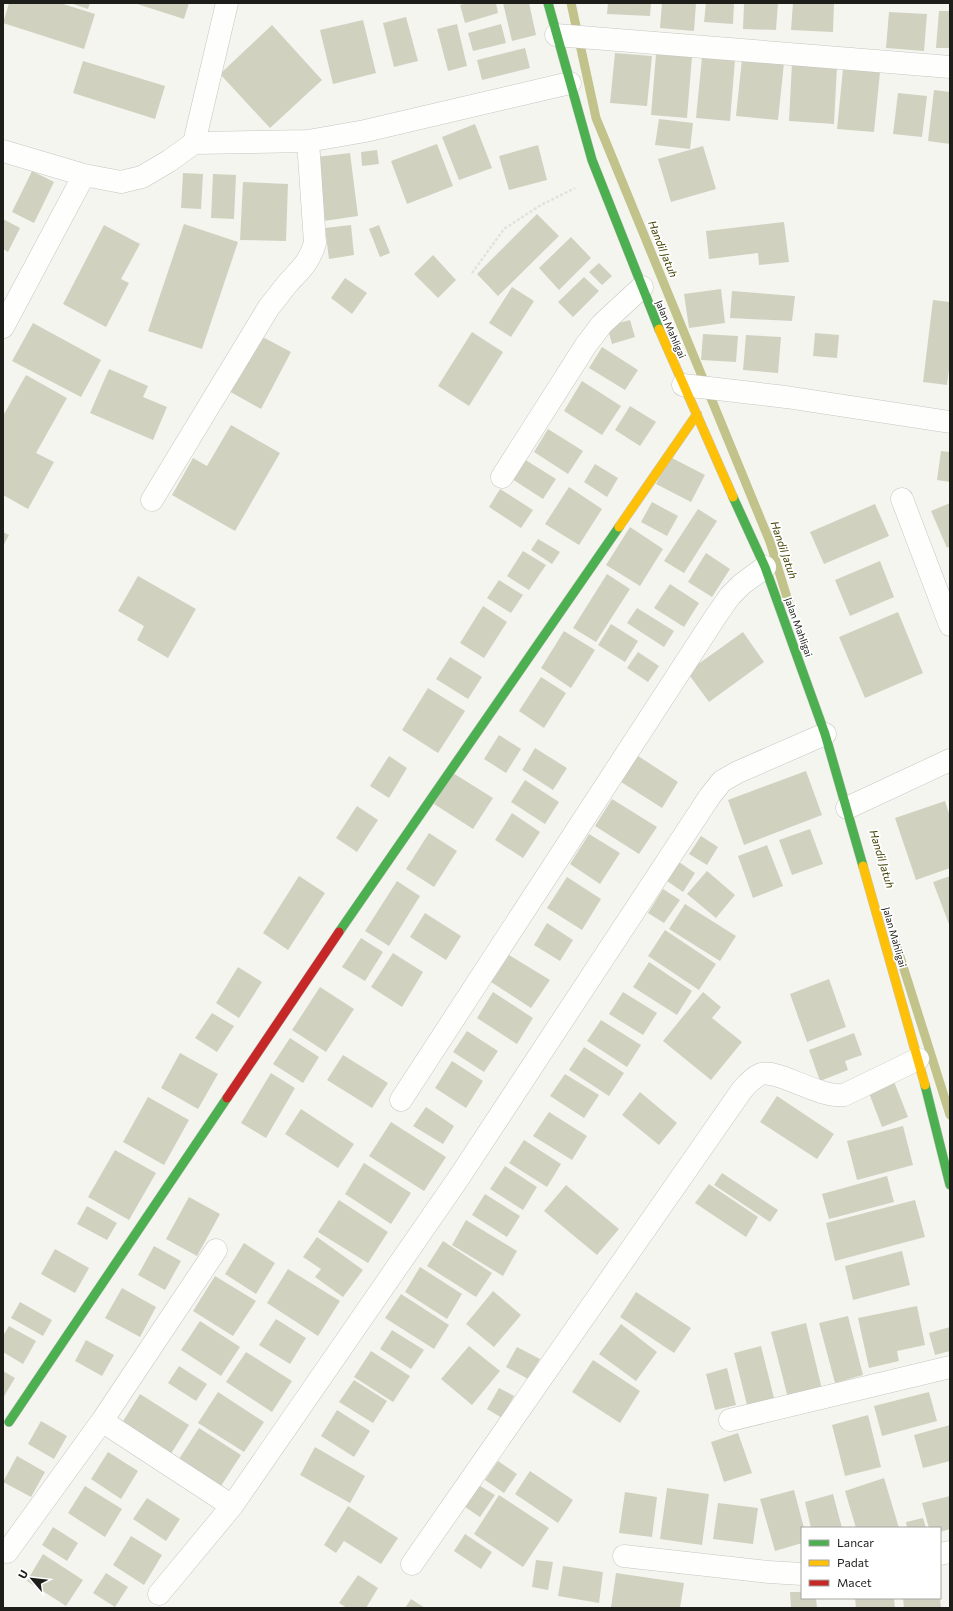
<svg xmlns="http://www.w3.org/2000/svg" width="953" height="1611" font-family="Commissioner,sans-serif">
  <rect width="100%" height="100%" fill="#f5f5f0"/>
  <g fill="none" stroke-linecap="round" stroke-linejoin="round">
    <path stroke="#c2c28b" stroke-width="9" d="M571,3L596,118L770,542L789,604
      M896,944L950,1115"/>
  </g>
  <path fill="#d1d1c0" d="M9,3H60L95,14L84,49L3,23Z
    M70,3H90L88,9Z
    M134,3H189L184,19Z
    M468,3H496L498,13L465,23L460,5Z
    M503,3H529L536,35L512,41Z
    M608,3H651L650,16L607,14Z
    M662,3H696L694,31L660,28Z
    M706,3H734L733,24L704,22Z
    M744,3H778L776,30L743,29Z
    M793,3H834L833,32L791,30Z
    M939,11H950V48H936Z
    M889,12L927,14L924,51L886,48Z
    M406,17L418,61L394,67L383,23Z
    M363,20L376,73L333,84L320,30Z
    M457,24L467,66L448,71L437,29Z
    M501,24L506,43L473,51L468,33Z
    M272,25L322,80L270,128L220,74Z
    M525,48L530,68L482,80L477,60Z
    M615,53L652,56L647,106L610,103Z
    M656,54L692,57L687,118L651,115Z
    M702,57L735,60L730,121L696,118Z
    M742,59L784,63L778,120L736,116Z
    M83,61L165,86L155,119L73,93Z
    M792,63L837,66L834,124L789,121Z
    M843,69L880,72L874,132L837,129Z
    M934,90L950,92V144L928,141Z
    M898,93L927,96L922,137L893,134Z
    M659,119L693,123L690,149L655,145Z
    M475,124L492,168L459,180L442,137Z
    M437,144L453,186L407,204L391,161Z
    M538,145L547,180L509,190L499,156Z
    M703,146L716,189L671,202L658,159Z
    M377,150L379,164L362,166L361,152Z
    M350,153L358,216L324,221L316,157Z
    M32,171L54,182L34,223L12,212Z
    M183,173L203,174L201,209L181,208Z
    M213,174L236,175L234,219L211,218Z
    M243,182L288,184L286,241L240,240Z
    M537,214L559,236L498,296L477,274Z
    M3,219L20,228L8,252L3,249Z
    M784,222L789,262L759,265L758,253L709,259L706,231Z
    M184,224L238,242L202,349L148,331Z
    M104,225L140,244L121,279L129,283L106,327L63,304Z
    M351,225L354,255L329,259L325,228Z
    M379,225L390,253L380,257L369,229Z
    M571,237L591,258L559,290L539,268Z
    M433,255L456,280L438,298L414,274Z
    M599,263L612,276L602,285L589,272Z
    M584,277L599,291L573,317L558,302Z
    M345,278L367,293L352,314L331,298Z
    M512,287L534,301L511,337L489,323Z
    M721,289L725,323L689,328L684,294Z
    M732,291L795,296L792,321L730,318Z
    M933,300L950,302V361L947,385L923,382Z
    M630,320L635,337L612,344L607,326Z
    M33,323L101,360L81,397L12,361Z
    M472,332L503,352L469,406L438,386Z
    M815,333L839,335L837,358L813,356Z
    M257,334L291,352L261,409L227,390Z
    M703,334L738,336L736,362L701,360Z
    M746,335L781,337L778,373L743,370Z
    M602,347L638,370L625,390L589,368Z
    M109,369L148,386L143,397L167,407L153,440L90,413Z
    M26,375L67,398L36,453L54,462L28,509L3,495V416Z
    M582,381L621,406L602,435L564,411Z
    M630,406L656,422L640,446L615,430Z
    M231,425L280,453L235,531L172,495L193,458L207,466Z
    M548,429L583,451L568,474L534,452Z
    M941,451L950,452V482L937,480Z
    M670,457L705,475L691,502L656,484Z
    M524,459L556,479L543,499L512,479Z
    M595,464L618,478L607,497L584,482Z
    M569,487L602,509L579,545L545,524Z
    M500,489L533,510L521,528L489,507Z
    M652,502L678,516L667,536L641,522Z
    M950,503V546L947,548L931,511Z
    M875,504L889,536L824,564L810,532Z
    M698,509L717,521L684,573L664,561Z
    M630,527L663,549L640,586L606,565Z
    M3,532L9,535L3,546Z
    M538,539L560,552L552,564L531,550Z
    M523,551L546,565L529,590L507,576Z
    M706,553L730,569L712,597L688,582Z
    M880,561L894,597L850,616L835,580Z
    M607,574L630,589L596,642L573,628Z
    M138,576L196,609L168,658L137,640L144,626L118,611Z
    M499,580L523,595L511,613L487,598Z
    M670,584L699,603L684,627L654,608Z
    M483,606L507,622L484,658L460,643Z
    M637,608L674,631L664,647L627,623Z
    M898,612L923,673L865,698L839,637Z
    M611,624L638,641L625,662L598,645Z
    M564,631L595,650L571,688L541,668Z
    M743,632L764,662L709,702L687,672Z
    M638,652L659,666L648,682L627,668Z
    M450,657L482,677L468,699L436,679Z
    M541,677L566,693L544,728L519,711Z
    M428,688L465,711L438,753L402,730Z
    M499,735L521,749L506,773L484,759Z
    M535,748L567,768L553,790L522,770Z
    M635,754L678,782L662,808L618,780Z
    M389,756L407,768L389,798L370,786Z
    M806,771L822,815L744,845L728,800Z
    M453,773L493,798L473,829L434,804Z
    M525,780L559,802L545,824L511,802Z
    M612,799L657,827L639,854L595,826Z
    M945,801L950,817V868L916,880L895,818Z
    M357,806L378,820L357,852L336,838Z
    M512,813L540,832L523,858L495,840Z
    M810,829L823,864L792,875L779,840Z
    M429,833L457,851L434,887L406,869Z
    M589,834L620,853L600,884L570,864Z
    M701,836L718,847L707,865L689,854Z
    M767,845L783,886L753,898L738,856Z
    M679,862L695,873L683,892L667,881Z
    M707,871L735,895L716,918L687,894Z
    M299,876L325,893L288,950L263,933Z
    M950,876V927L933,882Z
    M567,877L601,899L582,930L547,908Z
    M397,881L420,896L389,946L365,931Z
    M663,889L680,900L664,923L648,913Z
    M685,904L736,936L720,961L669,929Z
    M425,913L461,936L446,960L410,937Z
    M547,923L573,940L560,961L534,945Z
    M665,930L716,964L699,990L648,956Z
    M361,938L383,952L365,981L342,967Z
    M393,953L423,972L402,1007L371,987Z
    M509,955L550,980L531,1008L491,982Z
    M649,962L692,991L677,1015L633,987Z
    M238,967L262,982L239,1018L216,1003Z
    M829,979L846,1027L807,1042L790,994Z
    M320,987L354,1009L326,1052L292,1030Z
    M493,992L533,1018L517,1044L477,1018Z
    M623,992L657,1013L643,1035L609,1014Z
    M703,992L721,1007L712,1018L742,1042L711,1080L663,1041Z
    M212,1013L234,1026L217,1052L195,1038Z
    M601,1020L641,1045L627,1067L587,1041Z
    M467,1031L498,1051L484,1072L453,1052Z
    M854,1033L862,1055L845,1061L848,1070L820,1081L809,1050Z
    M290,1038L319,1057L303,1083L273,1064Z
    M584,1047L624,1073L609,1096L569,1070Z
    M180,1053L218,1074L198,1109L161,1088Z
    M343,1055L388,1083L372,1108L327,1080Z
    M452,1061L483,1081L466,1108L435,1088Z
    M271,1073L295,1088L266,1138L241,1123Z
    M565,1074L599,1095L584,1118L550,1096Z
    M893,1079L908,1117L882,1127L867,1088Z
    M640,1092L677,1123L659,1145L622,1115Z
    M777,1096L834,1134L817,1159L760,1122Z
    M148,1097L189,1120L164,1165L123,1142Z
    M426,1107L454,1126L443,1144L413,1126Z
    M301,1109L354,1144L338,1168L285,1134Z
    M549,1112L587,1136L572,1160L533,1136Z
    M391,1122L446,1157L424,1191L369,1156Z
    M903,1126L913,1165L857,1180L847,1141Z
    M524,1140L561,1164L547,1187L509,1163Z
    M115,1150L156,1173L129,1220L88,1197Z
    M364,1163L411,1193L391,1224L345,1194Z
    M505,1166L537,1187L523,1210L490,1189Z
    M722,1173L778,1210L770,1222L714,1185Z
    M887,1176L894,1202L829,1219L822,1194Z
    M709,1184L758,1217L746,1237L695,1203Z
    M566,1185L619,1229L597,1255L544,1211Z
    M485,1194L520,1216L507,1237L472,1215Z
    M189,1197L220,1214L197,1256L166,1239Z
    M339,1200L388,1232L368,1263L318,1232Z
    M915,1200L925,1237L835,1261L826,1223Z
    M87,1206L117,1223L107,1240L77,1224Z
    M466,1220L517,1251L503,1276L452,1245Z
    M317,1237L363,1270L343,1297L315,1277L321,1269L303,1257Z
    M443,1241L492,1273L476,1297L427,1266Z
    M244,1243L275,1263L256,1294L225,1274Z
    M154,1246L181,1261L165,1290L138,1275Z
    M55,1249L89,1268L75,1293L41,1274Z
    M902,1251L910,1285L853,1300L845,1266Z
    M420,1267L462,1294L447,1319L405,1292Z
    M288,1269L340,1301L318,1336L267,1303Z
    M215,1276L256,1301L233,1336L193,1311Z
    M122,1288L156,1307L140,1337L105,1318Z
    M493,1291L521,1315L494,1347L466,1324Z
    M636,1292L691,1328L674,1353L620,1317Z
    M401,1294L449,1325L434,1349L385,1318Z
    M20,1302L52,1320L43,1336L11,1318Z
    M917,1306L925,1345L897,1351L899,1361L869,1368L858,1318Z
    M848,1316L863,1375L835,1383L819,1323Z
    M276,1319L306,1338L290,1364L259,1345Z
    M200,1321L240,1347L221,1376L181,1350Z
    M806,1323L822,1389L788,1398L771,1332Z
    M621,1324L657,1352L636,1381L599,1354Z
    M9,1326L36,1341L23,1364L3,1352V1336Z
    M950,1327V1351L935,1355L929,1333Z
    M392,1330L424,1350L411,1369L380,1349Z
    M86,1340L114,1355L102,1376L75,1361Z
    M469,1346L500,1371L472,1405L441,1379Z
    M761,1346L774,1398L747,1405L734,1353Z
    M517,1347L540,1359L528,1379L506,1367Z
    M371,1351L410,1376L393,1402L354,1377Z
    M246,1352L292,1381L272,1412L226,1382Z
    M593,1360L640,1391L620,1423L572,1392Z
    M179,1366L207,1384L196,1401L168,1383Z
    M727,1368L736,1405L715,1410L706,1374Z
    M3,1371L15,1378L3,1398Z
    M354,1380L387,1401L373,1423L339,1402Z
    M499,1388L514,1396L502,1418L487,1409Z
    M218,1392L264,1422L244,1452L198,1423Z
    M929,1392L937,1421L882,1436L874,1406Z
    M140,1394L189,1425L169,1457L120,1426Z
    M337,1410L370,1431L354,1457L321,1436Z
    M868,1415L881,1467L845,1476L832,1425Z
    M41,1421L67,1436L54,1459L28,1444Z
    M950,1425V1461L923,1468L914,1435Z
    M199,1428L241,1455L219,1489L177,1462Z
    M738,1433L752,1473L724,1482L711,1442Z
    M315,1447L365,1476L350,1503L300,1475Z
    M108,1452L138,1471L121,1499L91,1479Z
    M17,1456L45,1472L31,1497L3,1482Z
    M498,1461L517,1474L504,1493L485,1480Z
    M530,1471L573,1500L558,1523L515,1494Z
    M884,1478L899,1528H856L845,1491Z
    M477,1484L495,1495L480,1517L462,1505Z
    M85,1486L122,1509L105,1537L68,1513Z
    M667,1488L709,1494L702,1545L660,1539Z
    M794,1490L804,1528H802V1543L775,1551L760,1499Z
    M625,1492L657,1497L652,1537L619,1533Z
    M833,1494L842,1528H811L805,1502Z
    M499,1495L549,1528L523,1567L474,1534Z
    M950,1496V1529L940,1532V1528H929L922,1503Z
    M147,1498L180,1519L166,1541L133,1519Z
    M718,1503L758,1508L753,1544L713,1539Z
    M348,1506L398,1538L381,1564L344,1541L336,1553L324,1545Z
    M923,1518L926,1528H907L906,1522Z
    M53,1527L78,1543L67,1561L42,1545Z
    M465,1534L492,1552L481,1569L454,1551Z
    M131,1536L162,1555L144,1585L113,1565Z
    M43,1554L83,1580L66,1606L27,1581Z
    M536,1560L553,1562L548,1590L532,1587Z
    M563,1566L603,1572L599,1603L558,1596Z
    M106,1573L128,1587L115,1607L93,1593Z
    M616,1573L684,1583L680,1608L611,1607Z
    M358,1575L378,1588L366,1608H347L339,1603Z
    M790,1592H802V1598H816L817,1608H791Z
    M855,1598H894L895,1608H856Z
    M903,1598H940L941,1608H904Z
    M411,1599L425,1608H405Z"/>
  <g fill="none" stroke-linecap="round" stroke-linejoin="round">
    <defs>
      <path id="street" d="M556,35L950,67
        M194,143L227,3
        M3,151L84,175L121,182L142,177L169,161L194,143L308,141L365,131L570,83
        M3,327L84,175
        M683,385L786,397L950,422
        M502,477L586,345L602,324L642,287
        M902,499L950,625
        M152,500L269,307C276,299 282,290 289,282C301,269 310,261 315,243L308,141
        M847,808L950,760
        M401,1100L716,616L730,596L742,584L765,567
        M730,1420L950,1367
        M102,1421L232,1506
        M7,1552L102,1421L216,1250
        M940,1554L950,1552
        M624,1556L769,1572L802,1574
        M412,1564L742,1090C747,1084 754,1077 761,1074C779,1069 818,1098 844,1095L918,1059
        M159,1594L232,1506L460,1176L710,796L722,781L738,772L825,734"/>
      <path id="fast" d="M548,3L592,160L659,329
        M733,497L765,567L825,734L863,866
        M339,932L619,527
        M925,1085L950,1185
        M9,1422L227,1098"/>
      <path id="slow" d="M659,329L733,497
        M619,527L697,414
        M863,866L925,1085"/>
      <path id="jam" d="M227,1098L339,932"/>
    </defs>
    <use href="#street" stroke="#c5c5c1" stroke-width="23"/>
    <use href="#fast" stroke="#c5c5c1" stroke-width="10"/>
    <use href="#slow" stroke="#c5c5c1" stroke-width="10"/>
    <use href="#jam" stroke="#c5c5c1" stroke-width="10"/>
    <path stroke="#e1e1e0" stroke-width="2.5" stroke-dasharray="3 2" stroke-linecap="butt" d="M472,273L504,229L541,205L575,188"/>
    <use href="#street" stroke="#fefefd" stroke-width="22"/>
    <use href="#fast" stroke="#4caf50" stroke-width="9"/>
    <use href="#slow" stroke="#ffc107" stroke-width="9"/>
    <use href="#jam" stroke="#c62828" stroke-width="9"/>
  </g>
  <g text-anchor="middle" stroke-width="3.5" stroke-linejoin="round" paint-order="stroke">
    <g font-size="10" fill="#1d1d1a" stroke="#fff">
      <text transform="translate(671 329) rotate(67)" y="4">Jalan Mahligai</text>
      <text transform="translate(799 627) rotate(70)" y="4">Jalan Mahligai</text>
      <text transform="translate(895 937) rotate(74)" y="4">Jalan Mahligai</text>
    </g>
    <g font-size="11" font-style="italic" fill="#424102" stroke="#fff">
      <text transform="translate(663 249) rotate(68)" y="4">Handil Jatuh</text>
      <text transform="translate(784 550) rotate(71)" y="4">Handil Jatuh</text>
      <text transform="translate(882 859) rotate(73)" y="4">Handil Jatuh</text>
    </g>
  </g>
  <rect width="953" height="1611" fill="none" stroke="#1d1d1a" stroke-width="8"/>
  <rect x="801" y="1527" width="140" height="72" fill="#ffffff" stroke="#a5a5a3"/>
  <rect x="809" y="1540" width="20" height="6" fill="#4caf50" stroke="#a5a5a3"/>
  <text x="837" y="1547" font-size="12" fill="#1d1d1a">Lancar</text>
  <rect x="809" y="1560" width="20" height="6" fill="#ffc107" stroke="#a5a5a3"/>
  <text x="837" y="1567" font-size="12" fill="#1d1d1a">Padat</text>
  <rect x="809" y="1580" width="20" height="6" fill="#c62828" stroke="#a5a5a3"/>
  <text x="837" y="1587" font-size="12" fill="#1d1d1a">Macet</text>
  <g transform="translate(32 1579) rotate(298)" stroke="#ffffff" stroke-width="3" paint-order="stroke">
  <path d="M0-3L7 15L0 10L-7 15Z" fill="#1d1d1a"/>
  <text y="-6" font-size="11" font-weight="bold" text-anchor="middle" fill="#1d1d1a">U</text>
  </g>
</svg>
